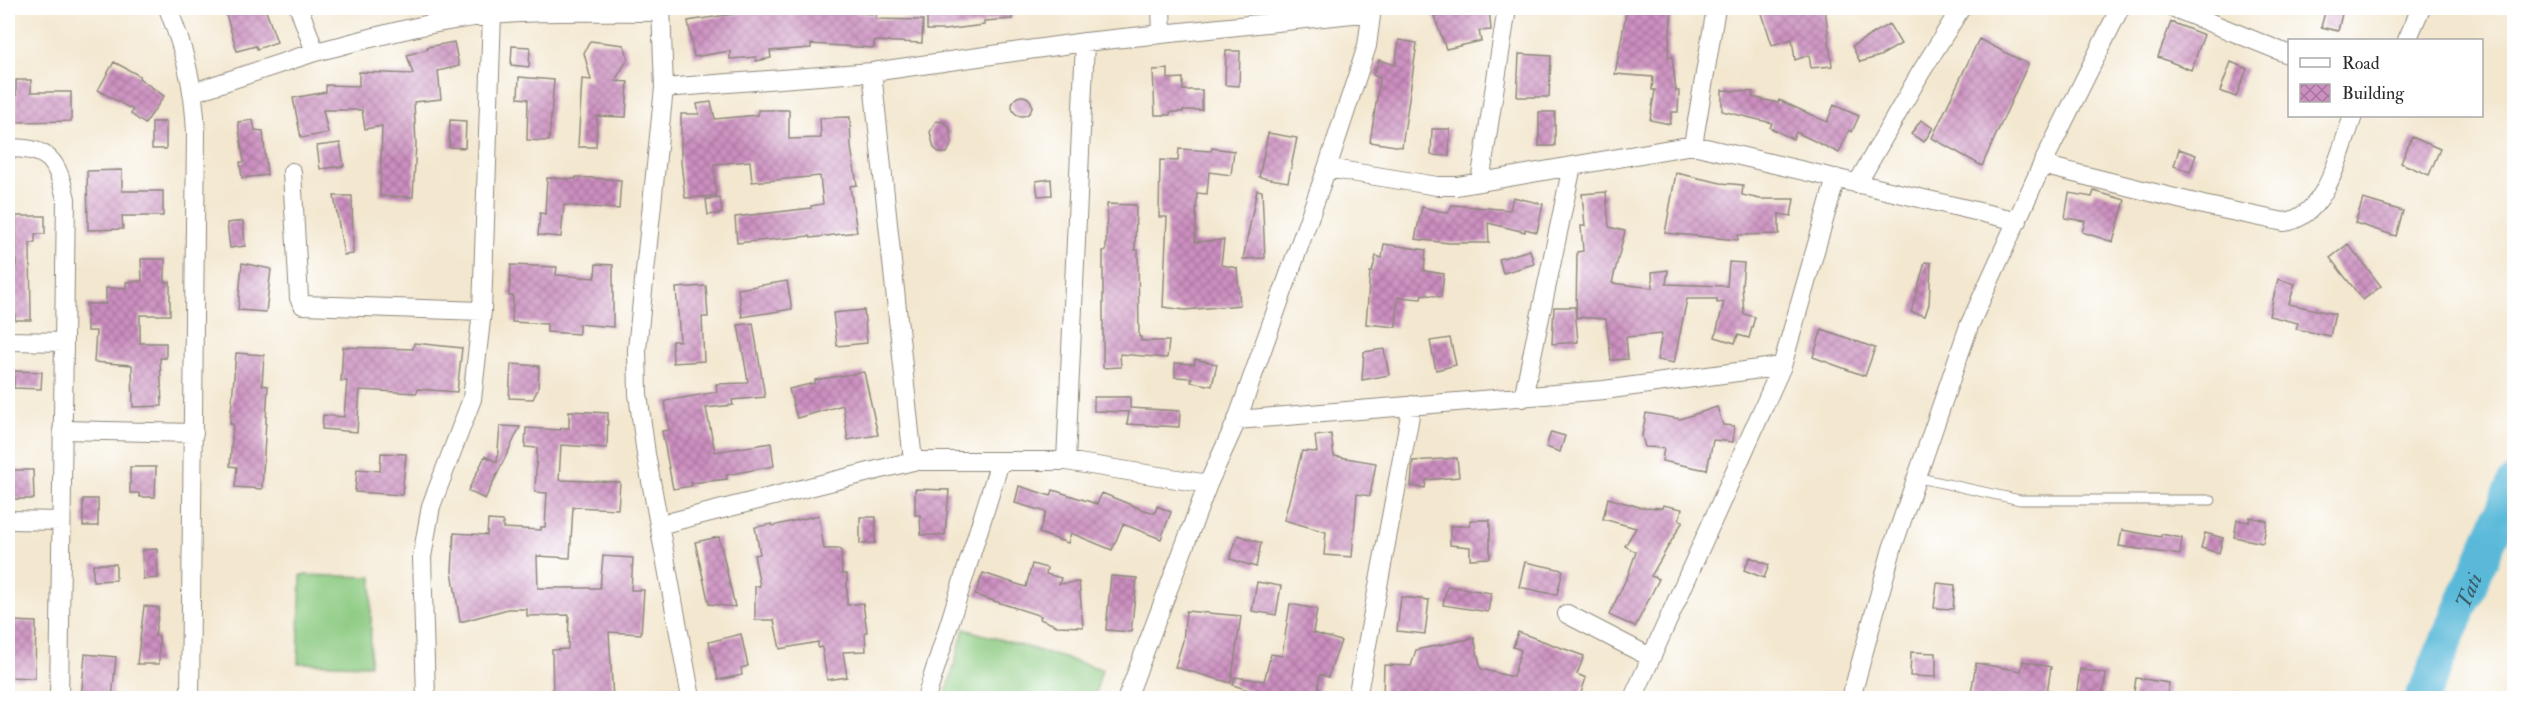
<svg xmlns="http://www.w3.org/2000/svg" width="2522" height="706" font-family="'IM FELL Double Pica',serif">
  <defs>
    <pattern id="building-cross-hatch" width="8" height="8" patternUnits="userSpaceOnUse" patternTransform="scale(1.5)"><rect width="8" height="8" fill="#cc8fc0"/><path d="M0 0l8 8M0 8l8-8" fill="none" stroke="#a6759c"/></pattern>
  </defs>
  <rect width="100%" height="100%" fill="#fff"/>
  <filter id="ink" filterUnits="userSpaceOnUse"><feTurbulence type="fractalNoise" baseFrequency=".0167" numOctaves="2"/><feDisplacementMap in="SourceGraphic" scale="12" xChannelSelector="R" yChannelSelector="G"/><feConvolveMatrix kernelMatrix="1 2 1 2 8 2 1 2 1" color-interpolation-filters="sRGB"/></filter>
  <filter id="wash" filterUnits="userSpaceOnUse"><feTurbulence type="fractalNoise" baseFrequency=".008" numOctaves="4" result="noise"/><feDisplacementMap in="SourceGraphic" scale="24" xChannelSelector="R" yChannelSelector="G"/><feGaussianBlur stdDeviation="1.35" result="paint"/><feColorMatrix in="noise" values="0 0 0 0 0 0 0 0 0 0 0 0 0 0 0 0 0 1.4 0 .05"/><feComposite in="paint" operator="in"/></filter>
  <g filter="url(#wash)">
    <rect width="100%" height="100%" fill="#f3e7cf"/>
    <path fill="#8dcb82" stroke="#5c7b56" stroke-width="1.5" d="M301,575L372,577L370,665L298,663Z
      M964,629L1102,669L1094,698H945Z"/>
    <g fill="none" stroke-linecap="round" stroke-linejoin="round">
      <path stroke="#5ab9d9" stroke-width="34" id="s1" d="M2422,698L2514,483"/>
    </g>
    <g id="blocks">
      <path fill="url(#building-cross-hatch)" d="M224,8H265L277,42L257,49L256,46L237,51Z
        M752,8H829L830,11L876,14V19L923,20L922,43L874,41V48L811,44V48L770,51L771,58L756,61V57L730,59V51L694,57L688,21L753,11Z
        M927,8H1012V19L984,21V25L944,30H927Z
        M1474,8H1489L1491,30L1479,31L1481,41L1446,49L1434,16Z
        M1627,8H1672L1668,57H1672L1676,91H1679L1678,112H1672L1670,124L1650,120L1655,90H1652L1653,77L1615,74Z
        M1775,8H1825L1832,66L1811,68L1809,55L1795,60L1792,39L1772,45L1761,10Z
        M2326,9L2342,14L2338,31L2321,27Z
        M2171,22L2204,35L2191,70L2158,57Z
        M1889,24L1901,44L1880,56L1860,62L1852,46Z
        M1979,39L2028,64L1982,166L1932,138Z
        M1399,40L1417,43L1402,147L1370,142L1380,78L1373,75L1379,60L1395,65Z
        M590,41L624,45L628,58L615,81L628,82L626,117L597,116L596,147H578L582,79L591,80L584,53Z
        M454,42L459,66L438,71L441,99L414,102L416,144L413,197L380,196L382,126L365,129L362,110H323L328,133L301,138L293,98L326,92V85L359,86V72L413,74L407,55L428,49L427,47Z
        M512,46L530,47L529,67L511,65Z
        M1226,51H1240L1239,86L1225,85Z
        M1519,54L1551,56L1549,97H1517Z
        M114,62L140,76L139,78L164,96L145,124L131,114L133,110L98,90Z
        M2231,62L2247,69L2236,97L2220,91Z
        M1168,69V79L1183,78V90H1202V110H1183V112H1170V115H1155L1153,70Z
        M519,77L554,80L549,141L527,140L528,99L518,98Z
        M16,80H31V92H71V121L16,122Z
        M1722,90L1753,92L1752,97L1778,103L1779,100L1827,122L1834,105L1859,116L1852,132L1849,130L1839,153L1796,132L1793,139L1770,128L1772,123L1722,111Z
        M1012 106a10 10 0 1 1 20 0a10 10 0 1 1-20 0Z
        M711,102L715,119L758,115V110H789V139L821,138L820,118L850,117L851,147L857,185L850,186L857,232L811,238L810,236L737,243L735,217L811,208V206L823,204L820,176L752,182L750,161L714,164L716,196L685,198L681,162V114H699L697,104Z
        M1539,112H1555V146H1539Z
        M253,120L255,130L263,131L267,175L242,178L240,162H244L238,122Z
        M450,120L466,121L465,148L449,147Z
        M1921,120L1933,128L1924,142L1911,134Z
        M936,121L943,122L949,127L952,143L947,153H940L934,148L930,132Z
        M152,122H166V149H152Z
        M1432,129H1450L1449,156L1431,155Z
        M1268,133L1297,138L1288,182L1259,177Z
        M2412,137L2440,149L2429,175L2401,163Z
        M340,143L344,166L320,169L317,146Z
        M1212,148L1234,151L1231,175L1209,172L1207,194L1197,193L1195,242L1224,240L1221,265L1237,268L1240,305L1185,310L1163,307L1167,217H1159L1160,160L1178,161L1179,149L1211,151Z
        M2179,149L2196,155L2190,172L2174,166Z
        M122,170V191H163V216H122L123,229L88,230L87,171Z
        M1676,173L1721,183L1743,185L1742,195L1760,199H1794L1791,216L1779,214V234L1738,235V240L1665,233Z
        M576,177L621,180L619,209L564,205L561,237L538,235L540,213L545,214L547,178L576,179Z
        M1051,179L1052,195L1038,196L1036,181Z
        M1257,190L1262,191L1265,258L1243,259Z
        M2094,191L2125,200L2113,242L2082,232L2085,221L2065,218L2069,193L2092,197Z
        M1606,192L1609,227L1625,231L1612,283L1653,288L1652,272L1668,270L1666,284L1727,286L1729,262L1744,263L1742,286L1744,314L1755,317L1749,338L1738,335L1735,343L1715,337L1724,302L1717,303V299H1687L1674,363L1657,360L1662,334L1626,337L1628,359L1611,360L1606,319L1576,317L1577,252L1583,251L1581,226H1585L1582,194Z
        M334,196H352L353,254L344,255Z
        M1513,197L1543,204L1537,232L1525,229V232L1488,223L1489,243H1449L1415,239L1422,207L1448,213L1452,205L1510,210Z
        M720,198L722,213L708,215L706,199Z
        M2363,199L2403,211L2396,236L2355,223Z
        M1107,204L1136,205L1135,250H1138L1139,337H1141V341H1169L1167,358L1120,354L1121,367L1103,368V251H1106Z
        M16,216H45V234H35V243H30L31,320H15L14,292L11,293V266H16Z
        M243,221L245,246L230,248L227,223Z
        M1384,244L1426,250L1424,271L1444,274L1441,297L1422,294L1421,299L1398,297L1396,327L1366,324L1370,272H1372L1376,256L1382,258Z
        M2348,244L2381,286L2363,300L2330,258Z
        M1530,250L1534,264L1503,273L1499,259Z
        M141,259H165V282H170V315H140V343H166V358H160L162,406L133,407L132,365L94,362L96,331H87V304H106V288H126V282L142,281Z
        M1925,262L1931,263L1929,304L1925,316L1911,312Z
        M242,263L271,269L266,312L238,310Z
        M596,264L613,265V327L579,324V334L547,332V324L512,322L513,296H509L511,265L557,267L556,275L595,278Z
        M2278,279L2295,284L2289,304L2335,314L2330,336L2296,329L2298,323L2269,316Z
        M787,281L792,309L742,317L738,289Z
        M706,286L708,317H702L704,361L673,363L672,341H680L676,288Z
        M1554,307H1575L1578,342L1552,344Z
        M864,310L867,343L837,346L833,313Z
        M753,323L765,397L732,400L733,405L706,408L715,452L771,443L774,466L726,475L727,479L691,483L692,486L673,489L662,431L669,430L665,401L717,392L716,384L745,383L748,381L738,325Z
        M1822,329L1875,348L1865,376L1813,357Z
        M1450,338L1456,365L1436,370L1430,341Z
        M414,343L462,348L457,392L418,389L417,393L360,390L357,432L322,429L323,415L344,417L347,381H341L343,347L413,349Z
        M1384,349L1389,375L1362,380L1364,352Z
        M236,353L264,355L262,385L268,386L262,489L235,487L237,467L230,466L233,424H230Z
        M1195,359L1217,364L1212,386L1191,382L1192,378L1175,377V363L1195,364Z
        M511,364L539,366L538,389L533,399L509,398Z
        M14,371L42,372L41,389L14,388Z
        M864,372L878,435L848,440L843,405L797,418L789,389L815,383V380Z
        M1094,397H1130V408L1180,411L1179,427L1127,424L1129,412L1094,411Z
        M1717,407L1723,425L1734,426L1733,442L1713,440L1707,470L1662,461L1664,448L1645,447L1642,436L1646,413L1680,419Z
        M569,411L608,413L607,448L561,445L559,480L620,482L618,509L573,507L570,558L537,556L538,588H600L603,556L633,558L631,590H644L641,634L609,632L613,699H553L552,650L568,649L569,615L527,616V609H508L460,622L452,571L454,533L487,535L488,520L503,521V528L541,530V527H545L547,493L535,492L537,448L525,447L526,428L561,430V428H569Z
        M500,426L520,427L485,499L468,491L485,456L497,462Z
        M1551,432L1565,436L1560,452L1546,447Z
        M1331,434L1334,456L1376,463L1370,496L1357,494L1352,557L1324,555L1326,532L1284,520L1302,451L1317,452L1315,436Z
        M381,453L406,454L402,495L355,492L357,469L380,471Z
        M1457,458L1459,477L1426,480L1425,488L1411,486L1413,461Z
        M130,467H156L155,497H140L139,493H130Z
        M8,470H33L34,499H8Z
        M1019,486L1051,496L1053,490L1097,504L1102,493L1141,509L1155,513L1157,506L1171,512L1161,539L1123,524L1112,550L1071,533L1068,543L1039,533L1046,512L1015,503Z
        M915,489L949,490L945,535H921L920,515H915Z
        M1608,498L1639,507L1662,508L1663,505L1682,509L1679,520L1683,521L1651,576L1659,579L1635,627L1609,615L1628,575L1636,552L1625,546L1636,528L1603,519Z
        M83,499H98V526H83Z
        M819,515L824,549H841L842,574H847V605L863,603L867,632H865L866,651L843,652L847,677L827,680L822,647L818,648V642L780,649L774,620H755V586H760L754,555L760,554L755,527L772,524L773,526Z
        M860,517H876L875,543L860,544Z
        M2250,517L2267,521L2263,543L2234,537L2237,520L2249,522Z
        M1470,520H1490V558L1470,559V547L1450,545V526H1470Z
        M2122,530L2161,537V534L2182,538L2180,555L2119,546Z
        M2205,533L2223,538L2219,553L2201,548Z
        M1238,535L1261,543L1256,567L1230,559Z
        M719,537L735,607L709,604L695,542Z
        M157,549L158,578L143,579L142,550Z
        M1750,557L1769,565L1764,578L1744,570Z
        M1525,562L1563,570L1557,595L1519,587Z
        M93,564H116V580L93,581Z
        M1032,564L1047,568L1046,574L1061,578L1059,584L1079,582L1083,627L1057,626L1040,619L1041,616L975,595L983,573L1026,587Z
        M1111,576L1137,578L1131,632L1106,630Z
        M1257,582L1281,586L1276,615L1252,611Z
        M1937,583L1955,585L1953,609L1934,608Z
        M1447,586L1491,593L1488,612L1443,605Z
        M1401,597L1429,600L1425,634L1397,631Z
        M1290,604L1317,609L1313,633L1341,641L1328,677L1320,674L1317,699H1275L1233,685L1235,677L1264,681L1271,654L1282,656Z
        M144,606L159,608L155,636H159V664H137Z
        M1186,611L1241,616L1231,683L1175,667L1183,641Z
        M12,621L36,622L35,678L8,677V645L11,646Z
        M1518,632L1584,656L1577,674L1586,678L1579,699H1383L1384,665L1411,666L1416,650L1474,638L1481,669L1513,677L1521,650L1513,647Z
        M741,634L748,666L741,668L742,675L718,680L709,642Z
        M1911,652L1936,653V677L1910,676Z
        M85,654L116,657L112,699H81Z
        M2023,661L2051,667L2046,699H1970L1976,663L2021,671Z
        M2080,669L2106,674L2102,699H2076Z
        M2136,678L2169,683L2167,699H2133Z"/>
    </g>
  </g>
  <g filter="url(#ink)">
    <use href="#blocks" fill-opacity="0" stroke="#8f897d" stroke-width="1.5"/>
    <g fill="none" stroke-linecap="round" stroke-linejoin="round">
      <defs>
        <path id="lane" d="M1915,477L2020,500H2211"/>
        <path id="street" d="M168,8C185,53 194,84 196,133L190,698
          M661,8L664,88L637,349L638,394L646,454L691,698
          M1161,8L1162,33
          M2174,8L2290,55
          M2407,40L2421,8
          M315,52C362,41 410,26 459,19C525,9 593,12 661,12
          M872,72L913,461
          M664,88L872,72L1085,42L1372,12
          M194,92L315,52L299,8
          M1693,145L1716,8
          M8,148C50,148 57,160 66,199L59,698
          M2042,165L2203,205L2284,222C2327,217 2340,151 2353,116
          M1327,168L1437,186H1457L1693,145L2018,221
          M292,172L299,298L303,305L482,311
          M1480,182L1507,8
          M1857,184L1921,72L1961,8
          M8,341L64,342
          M1523,398L1572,166
          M1237,420L1604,390L1782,366
          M62,430L194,433
          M1066,461L1085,42
          M8,520L61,521
          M659,525L913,461H1066L1208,484
          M1567,614L1650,657
          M426,698L422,557L431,506L472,399L482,311L492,14
          M926,698L1000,462
          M1127,698L1208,484L1237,420L1327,168L1367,46L1372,8
          M1357,698L1412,405
          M1633,698L1782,366L1836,178
          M1851,698L1892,549L1969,326L2042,165L2120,8"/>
      </defs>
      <use href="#lane" stroke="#8f897d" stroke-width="11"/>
      <use href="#street" stroke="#8f897d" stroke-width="20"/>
      <use href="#lane" stroke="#fff" stroke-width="9"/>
      <use href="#street" stroke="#fff" stroke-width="18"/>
    </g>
  </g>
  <g text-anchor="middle" stroke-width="6" stroke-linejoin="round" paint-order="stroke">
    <g font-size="22" font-style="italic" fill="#3b5d68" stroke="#fff">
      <text dy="8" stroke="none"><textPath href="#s1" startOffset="117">Tati</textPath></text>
    </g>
  </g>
  <rect width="2522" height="706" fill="none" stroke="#fff" stroke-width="30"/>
  <rect x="2288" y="39" width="195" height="78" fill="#ffffff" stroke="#aaaaaa" stroke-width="1.5"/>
  <rect x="2300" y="58" width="30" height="9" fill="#ffffff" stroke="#aaaaaa" stroke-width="1.5"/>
  <text x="2342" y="69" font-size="18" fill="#2b2b2b">Road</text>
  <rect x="2300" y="84" width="30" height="18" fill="url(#building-cross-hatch)" stroke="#aaaaaa" stroke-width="1.5"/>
  <text x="2342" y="99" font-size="18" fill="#2b2b2b">Building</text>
</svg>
